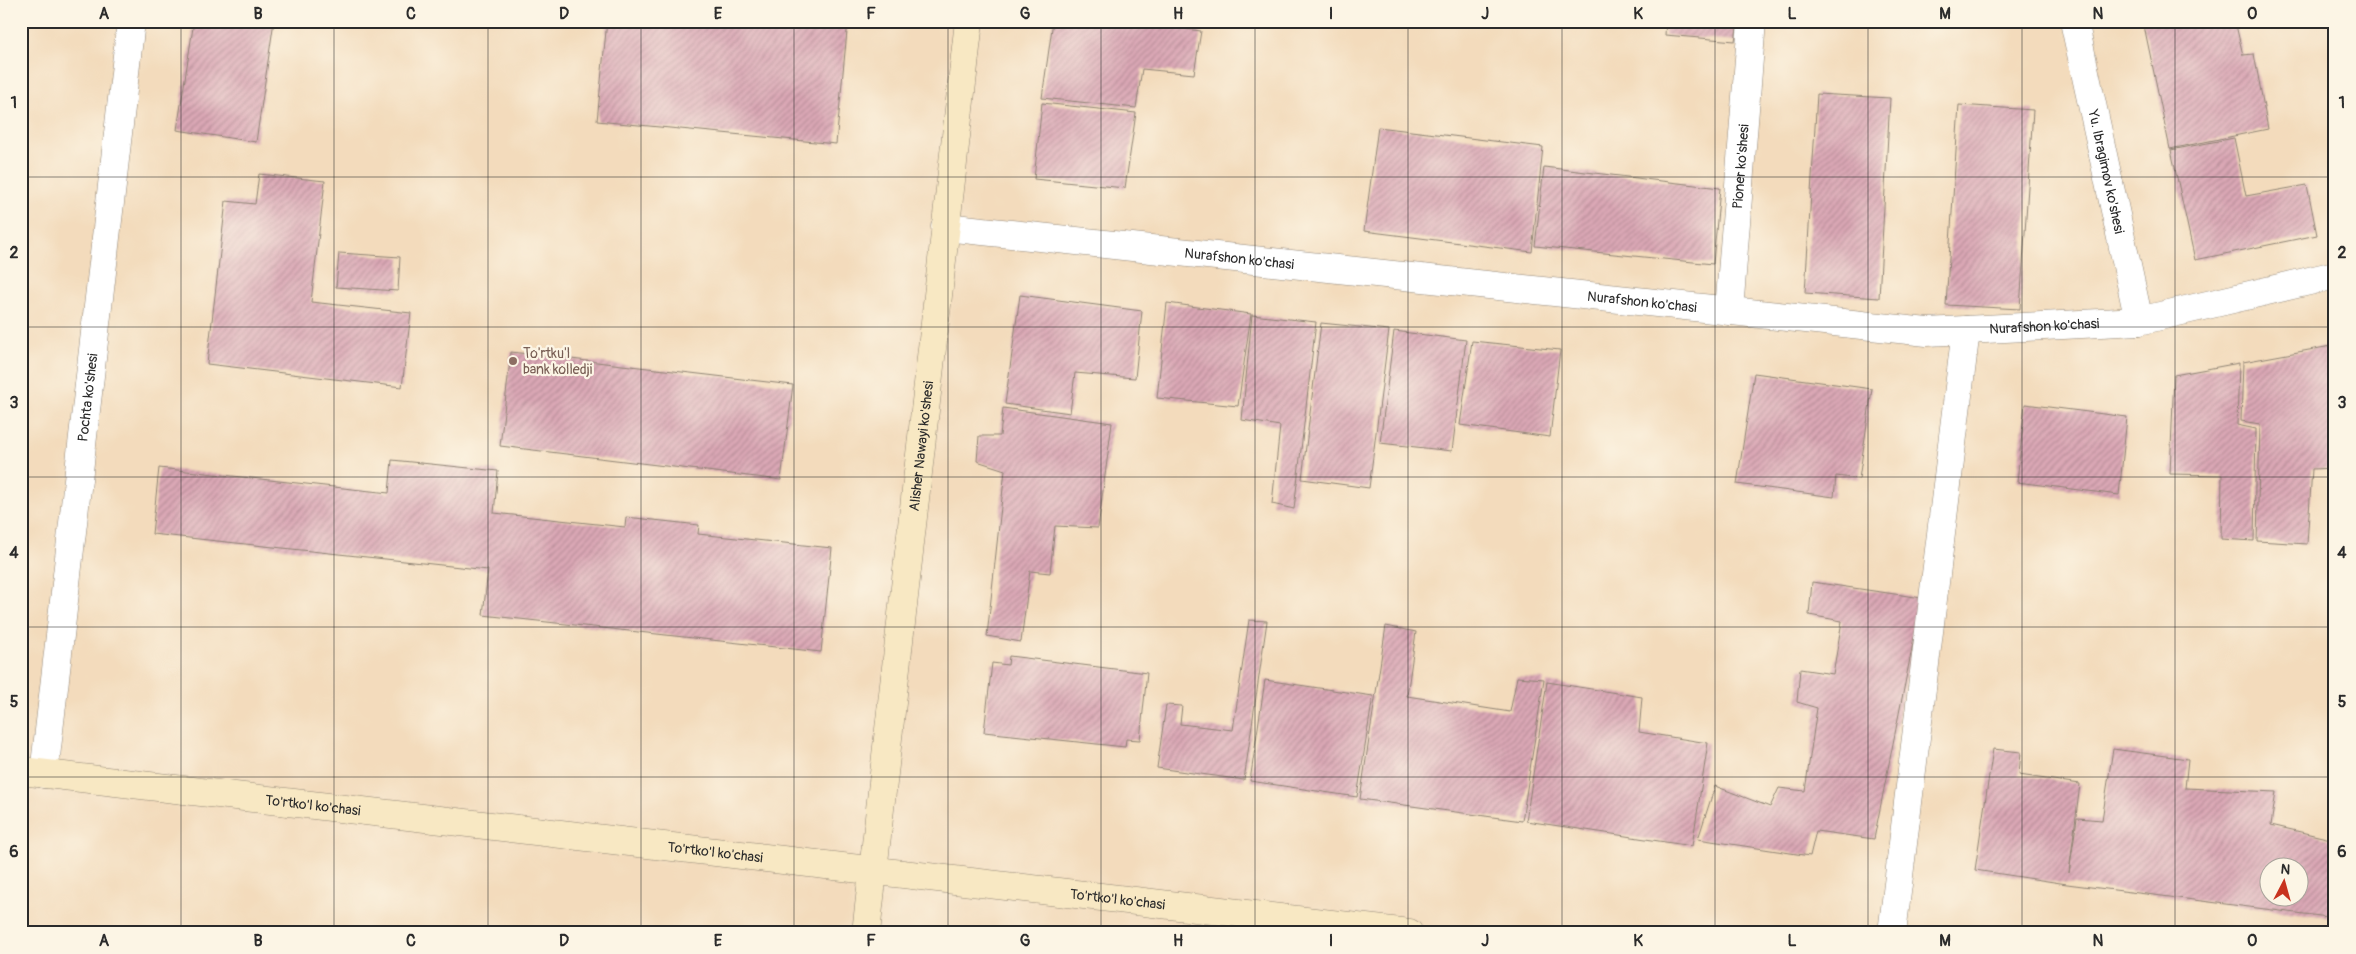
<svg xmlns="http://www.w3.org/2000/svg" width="2356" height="954" font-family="Pangolin,sans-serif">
  <defs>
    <pattern id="building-hatch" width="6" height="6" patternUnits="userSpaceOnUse" patternTransform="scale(1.25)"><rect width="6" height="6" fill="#dba8b6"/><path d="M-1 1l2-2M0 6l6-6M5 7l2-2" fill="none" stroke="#b28994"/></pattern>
  </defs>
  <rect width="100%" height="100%" fill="#fcf5e5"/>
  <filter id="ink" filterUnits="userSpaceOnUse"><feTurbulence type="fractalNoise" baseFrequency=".02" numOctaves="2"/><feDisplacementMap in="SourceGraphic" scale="10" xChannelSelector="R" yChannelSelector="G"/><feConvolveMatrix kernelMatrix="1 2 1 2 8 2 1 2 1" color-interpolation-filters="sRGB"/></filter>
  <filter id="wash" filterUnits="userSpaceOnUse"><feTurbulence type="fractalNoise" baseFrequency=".0096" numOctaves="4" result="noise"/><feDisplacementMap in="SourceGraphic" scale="20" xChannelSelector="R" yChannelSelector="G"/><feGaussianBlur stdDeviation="1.12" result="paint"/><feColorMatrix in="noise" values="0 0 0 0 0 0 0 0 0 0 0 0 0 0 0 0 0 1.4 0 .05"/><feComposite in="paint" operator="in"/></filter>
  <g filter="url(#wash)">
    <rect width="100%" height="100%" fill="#f3dbbc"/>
    <g id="blocks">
      <path fill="url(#building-hatch)" fill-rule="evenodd" d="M194,21H274L256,142L177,130Z
        M607,21H848L836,144L597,121Z
        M1053,21H1125L1201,31L1194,74L1142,69L1136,108L1042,98Z
        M1178,21H1227L1226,28Z
        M1666,21H1738L1735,41L1665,35Z
        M2143,21H2235L2243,55L2254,54L2268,129L2170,149Z
        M1817,94L1890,98L1879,298L1805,293Z
        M1042,103L1136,113L1125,188L1034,179Z
        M1959,105L2033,110L2020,309L1946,305Z
        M1378,127L1543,147L1532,252L1364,231Z
        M2234,138L2246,196L2307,185L2317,235L2195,260L2171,150Z
        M1544,167L1720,188L1713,264L1535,246Z
        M259,174L325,181L311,302L411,313L402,387L207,364L226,201L255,204Z
        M339,253L400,257L398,291L336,287Z
        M1020,295L1142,311L1135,378L1075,373L1070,413L1005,404Z
        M1167,303L1251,314L1238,406L1157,398Z
        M1252,315L1316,322L1294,509L1272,504L1280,426L1242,420Z
        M1321,323L1389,330L1369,488L1302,479Z
        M1394,331L1466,340L1452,451L1380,443Z
        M1472,341L1560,350L1550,437L1460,425Z
        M2331,346L2335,468L2312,469L2307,544L2257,541L2260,424L2241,421L2243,362Z
        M511,352L793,385L781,480L500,446Z
        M2239,363L2237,425L2256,429L2254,541L2221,539L2222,475L2170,474L2174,375Z
        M1754,373L1872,389L1859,479L1836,476L1834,497L1737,484Z
        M2025,404L2127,417L2119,495L2017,482Z
        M1003,408L1112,423L1098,528L1055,526L1050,573L1030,571L1021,642L987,636L1005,470L977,461L979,436H1000Z
        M392,460L498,471L494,513L625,527L626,517L699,525L698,534L832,548L821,652L483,615L488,570L152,534L159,468L389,493Z
        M1812,582L1922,598L1874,839L1816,831L1810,856L1698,839L1715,786L1770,807L1779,788L1805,791L1817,708L1797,702L1800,669L1833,674L1842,621L1809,615Z
        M1249,620L1267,621L1244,780L1157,768L1166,705L1182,706L1180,724L1233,730Z
        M1386,626L1416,632L1407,696L1510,712L1517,677L1544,679L1522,821L1360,799Z
        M1009,656L1147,673L1140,740L1126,739L1125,747L984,732L992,663L1008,665Z
        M1265,680L1373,696L1357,797L1250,781Z
        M1547,682L1642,697L1639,732L1708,743L1692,846L1526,821Z
        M1993,749L2021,752L2019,775L2080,784L2069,873L2077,818L2102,820L2113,749L2188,759L2185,788L2276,792L2271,825L2335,840V859L2328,917L2067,884L1975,870ZM2268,866H2298V896H2268Z"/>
    </g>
  </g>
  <g filter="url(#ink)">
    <use href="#blocks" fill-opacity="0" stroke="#8f8374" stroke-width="1"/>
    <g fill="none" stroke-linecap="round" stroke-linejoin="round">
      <defs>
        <g id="street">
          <path id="s1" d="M2074,21L2139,321"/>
          <path id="s2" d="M945,227L1927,332L2139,321L2335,275"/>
          <path id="s3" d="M1729,311L1752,21"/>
          <path id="s4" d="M44,774L131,21"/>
          <path d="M1892,933L1966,330"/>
        </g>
        <g id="secondary">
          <path id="s5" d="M21,771L1409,933"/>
          <path id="s6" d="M866,933L969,21"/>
        </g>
      </defs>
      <use href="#street" stroke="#8f8374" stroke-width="29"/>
      <use href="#secondary" stroke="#8f8374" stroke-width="29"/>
      <use href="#street" stroke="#fff" stroke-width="28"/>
      <use href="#secondary" stroke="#f8e8c3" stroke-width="28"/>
    </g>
  </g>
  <path fill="none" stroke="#2b2b2b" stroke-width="1" stroke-opacity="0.55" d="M181,21V933M334,21V933M488,21V933M641,21V933M794,21V933M948,21V933M1101,21V933M1255,21V933M1408,21V933M1562,21V933M1715,21V933M1868,21V933M2022,21V933M2175,21V933M21,177H2335M21,327H2335M21,477H2335M21,627H2335M21,777H2335"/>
  <circle fill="#8d6e63" stroke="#fcf5e5" stroke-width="2" cx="513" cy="361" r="5"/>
  <g text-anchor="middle" stroke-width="4.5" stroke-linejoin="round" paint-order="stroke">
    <g font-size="14" fill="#2b2b2b" stroke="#fcf5e5">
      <text dy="5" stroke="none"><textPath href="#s3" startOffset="145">Pioner ko'shesi</textPath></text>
      <text dy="5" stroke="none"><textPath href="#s1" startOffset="154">Yu. Ibragimov ko'shesi</textPath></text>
      <text dy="5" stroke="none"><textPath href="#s2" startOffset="296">Nurafshon ko'chasi</textPath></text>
      <text dy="5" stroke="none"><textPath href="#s2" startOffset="701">Nurafshon ko'chasi</textPath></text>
      <text dy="5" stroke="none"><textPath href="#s2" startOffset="1105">Nurafshon ko'chasi</textPath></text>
      <text dy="5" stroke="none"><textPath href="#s4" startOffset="379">Pochta ko'shesi</textPath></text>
      <text dy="5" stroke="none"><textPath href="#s6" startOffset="490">Alisher Nawayi ko'shesi</textPath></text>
      <text dy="5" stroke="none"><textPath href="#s5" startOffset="294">To'rtko'l ko'chasi</textPath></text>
      <text dy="5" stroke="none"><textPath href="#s5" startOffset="699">To'rtko'l ko'chasi</textPath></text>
      <text dy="5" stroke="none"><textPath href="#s5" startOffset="1104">To'rtko'l ko'chasi</textPath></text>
    </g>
    <g font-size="14" fill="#785e54" stroke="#fcf5e5" text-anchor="start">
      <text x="523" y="358">To'rtku'l<tspan x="523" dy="16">bank kolledji</tspan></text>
    </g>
  </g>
  <rect width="2356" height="954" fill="none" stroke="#fcf5e5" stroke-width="55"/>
  <g transform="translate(2284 882) rotate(6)"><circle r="24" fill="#fcf5e5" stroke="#a8a49b"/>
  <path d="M0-4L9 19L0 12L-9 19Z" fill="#c8321e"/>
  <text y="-8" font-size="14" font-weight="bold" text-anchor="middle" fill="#2b2b2b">N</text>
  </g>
  <rect x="28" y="28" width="2300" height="898" fill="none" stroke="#2b2b2b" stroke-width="2"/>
  <g font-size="16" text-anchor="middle" font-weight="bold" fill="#2b2b2b">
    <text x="104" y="19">A</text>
    <text x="258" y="19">B</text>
    <text x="411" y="19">C</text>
    <text x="564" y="19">D</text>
    <text x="718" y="19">E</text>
    <text x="871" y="19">F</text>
    <text x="1025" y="19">G</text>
    <text x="1178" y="19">H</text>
    <text x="1331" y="19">I</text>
    <text x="1485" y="19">J</text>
    <text x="1638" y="19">K</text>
    <text x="1792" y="19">L</text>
    <text x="1945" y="19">M</text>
    <text x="2098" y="19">N</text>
    <text x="2252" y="19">O</text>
    <text x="14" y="108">1</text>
    <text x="2342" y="108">1</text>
    <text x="14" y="258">2</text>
    <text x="2342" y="258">2</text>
    <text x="14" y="408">3</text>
    <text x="2342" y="408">3</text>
    <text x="14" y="558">4</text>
    <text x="2342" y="558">4</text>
    <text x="14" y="707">5</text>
    <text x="2342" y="707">5</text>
    <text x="14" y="857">6</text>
    <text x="2342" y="857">6</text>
    <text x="104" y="946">A</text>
    <text x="258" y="946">B</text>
    <text x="411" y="946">C</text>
    <text x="564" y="946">D</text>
    <text x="718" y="946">E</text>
    <text x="871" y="946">F</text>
    <text x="1025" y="946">G</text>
    <text x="1178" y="946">H</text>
    <text x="1331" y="946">I</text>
    <text x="1485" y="946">J</text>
    <text x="1638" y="946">K</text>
    <text x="1792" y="946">L</text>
    <text x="1945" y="946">M</text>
    <text x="2098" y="946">N</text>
    <text x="2252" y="946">O</text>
  </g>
</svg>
